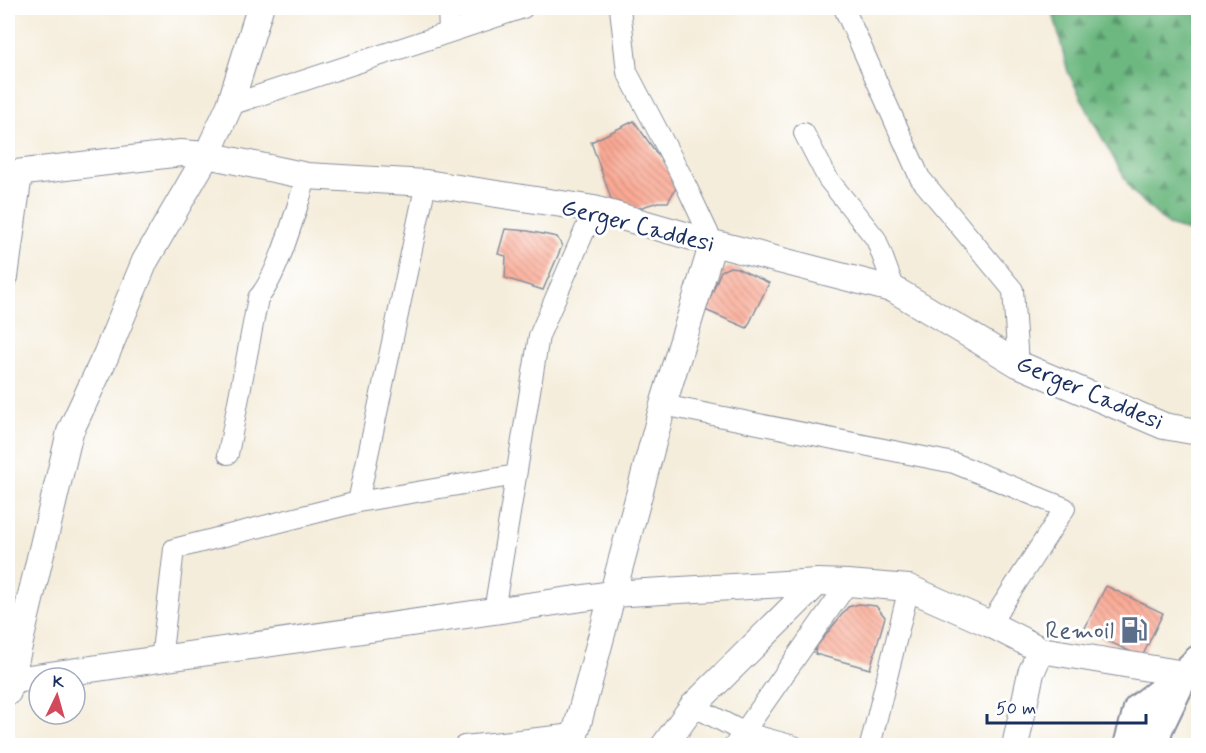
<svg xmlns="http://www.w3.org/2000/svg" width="1206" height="753" font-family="Mynerve,sans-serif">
  <defs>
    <pattern id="forest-firs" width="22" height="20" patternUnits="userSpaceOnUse" patternTransform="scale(1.5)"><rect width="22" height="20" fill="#6db880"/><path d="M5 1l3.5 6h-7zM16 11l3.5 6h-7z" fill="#59966c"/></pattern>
    <pattern id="building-back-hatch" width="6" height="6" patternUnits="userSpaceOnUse" patternTransform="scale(1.5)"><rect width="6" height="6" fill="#fbaa94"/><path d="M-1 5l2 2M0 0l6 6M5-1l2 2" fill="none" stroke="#ca8b7c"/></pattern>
  </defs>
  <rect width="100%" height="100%" fill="#fff"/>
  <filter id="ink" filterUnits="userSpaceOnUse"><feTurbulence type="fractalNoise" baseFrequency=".0167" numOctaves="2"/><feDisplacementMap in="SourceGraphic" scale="12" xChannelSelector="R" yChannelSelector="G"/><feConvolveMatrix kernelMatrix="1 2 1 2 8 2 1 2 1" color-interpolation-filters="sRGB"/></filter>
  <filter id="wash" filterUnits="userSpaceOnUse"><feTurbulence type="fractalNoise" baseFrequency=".008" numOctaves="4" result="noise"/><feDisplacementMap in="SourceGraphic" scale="24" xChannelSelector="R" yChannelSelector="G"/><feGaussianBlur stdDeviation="1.35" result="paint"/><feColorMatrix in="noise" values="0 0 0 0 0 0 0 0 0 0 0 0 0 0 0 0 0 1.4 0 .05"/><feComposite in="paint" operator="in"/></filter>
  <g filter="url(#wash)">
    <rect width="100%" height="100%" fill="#f5eddb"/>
    <path fill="url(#forest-firs)" stroke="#44746f" stroke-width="1.5" d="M1052,8H1198V234L1168,225L1132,191L1096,127L1068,72Z"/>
    <g id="blocks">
      <path fill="url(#building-back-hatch)" d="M634,121L678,184L668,202H658L636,209L614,207L591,142Z
        M505,229L528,231L557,237L562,246L543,290L505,278L506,256L498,254Z
        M730,267L737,268L769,283L747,328L705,310L721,271Z
        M1106,586L1163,613L1142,657L1084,630Z
        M859,604L876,606L885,617L870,669L815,654L816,647L848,607Z"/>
    </g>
  </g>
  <g filter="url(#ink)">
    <use href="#blocks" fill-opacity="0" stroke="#888e9c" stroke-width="1.5"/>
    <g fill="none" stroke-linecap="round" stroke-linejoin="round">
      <defs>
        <path id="minor" d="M448,8L449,32
          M620,8L627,72L682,177L713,243
          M844,8L920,178L1013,290L1018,364
          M230,105L523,8
          M804,133L828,179L876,239L895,290
          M8,277L22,174
          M663,405L954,463L1065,508L990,624
          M228,454L258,298C279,275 296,208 307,176
          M358,502L426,183
          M494,611L539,336L594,209
          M161,660L174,549L358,502L516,475
          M693,706L743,732L794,746
          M464,746L574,734
          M734,746L848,583
          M870,746L909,588"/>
        <path id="tertiary" d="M8,174L181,153L207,155L307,176L426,183L594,209L713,243L895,290L1018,364L1164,426L1198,432
          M8,681L611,594L818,582L848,583L909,588L990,624L1041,650L1184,674
          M8,692L70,432L106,355L145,261L207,155L230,105L260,8
          M572,746L663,405L713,243
          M664,746L693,706L818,582
          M1015,746L1031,673L1041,650"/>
        <path id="secondary" d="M1128,746L1138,709L1184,674L1198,660
          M1154,746L1158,729L1182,679"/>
      </defs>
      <use href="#minor" stroke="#888e9c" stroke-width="22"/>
      <use href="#tertiary" stroke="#888e9c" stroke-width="28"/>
      <use href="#secondary" stroke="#888e9c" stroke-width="32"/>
      <use href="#minor" stroke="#fff" stroke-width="20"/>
      <use href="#tertiary" stroke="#fff" stroke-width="26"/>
      <use href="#secondary" stroke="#fff" stroke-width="28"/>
    </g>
  </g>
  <defs>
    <symbol id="fuel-bare" viewBox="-9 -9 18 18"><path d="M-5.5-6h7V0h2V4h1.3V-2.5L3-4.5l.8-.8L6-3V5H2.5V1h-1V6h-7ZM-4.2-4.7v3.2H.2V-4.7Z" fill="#5c6f8a" stroke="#fff" stroke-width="2.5" paint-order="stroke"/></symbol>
  </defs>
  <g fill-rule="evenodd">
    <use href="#fuel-bare" x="1115" y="611" width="38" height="38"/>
  </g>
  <g text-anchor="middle" stroke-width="6" stroke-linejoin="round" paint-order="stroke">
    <g font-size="24" fill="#1b2f5e" stroke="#fff">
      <text transform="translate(638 225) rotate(14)" y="8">Gerger Caddesi</text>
      <text transform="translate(1090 392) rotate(23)" y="8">Gerger Caddesi</text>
    </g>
    <g font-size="24" fill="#4e5e75" stroke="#fff" text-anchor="end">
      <text x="1114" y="638">Remoil</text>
    </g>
  </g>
  <rect width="1206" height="753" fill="none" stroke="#fff" stroke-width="30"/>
  <g transform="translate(57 696) rotate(5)"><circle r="28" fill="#ffffff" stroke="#a4acbf" stroke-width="1.5"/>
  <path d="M0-4.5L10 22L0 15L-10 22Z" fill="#d1495b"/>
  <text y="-9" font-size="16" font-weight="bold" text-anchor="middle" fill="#1b2f5e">K</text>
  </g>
  <path d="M987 714v9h159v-9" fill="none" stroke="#1b2f5e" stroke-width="3"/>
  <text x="996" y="714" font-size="18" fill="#1b2f5e" stroke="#ffffff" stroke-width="4.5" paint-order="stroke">50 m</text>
</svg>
